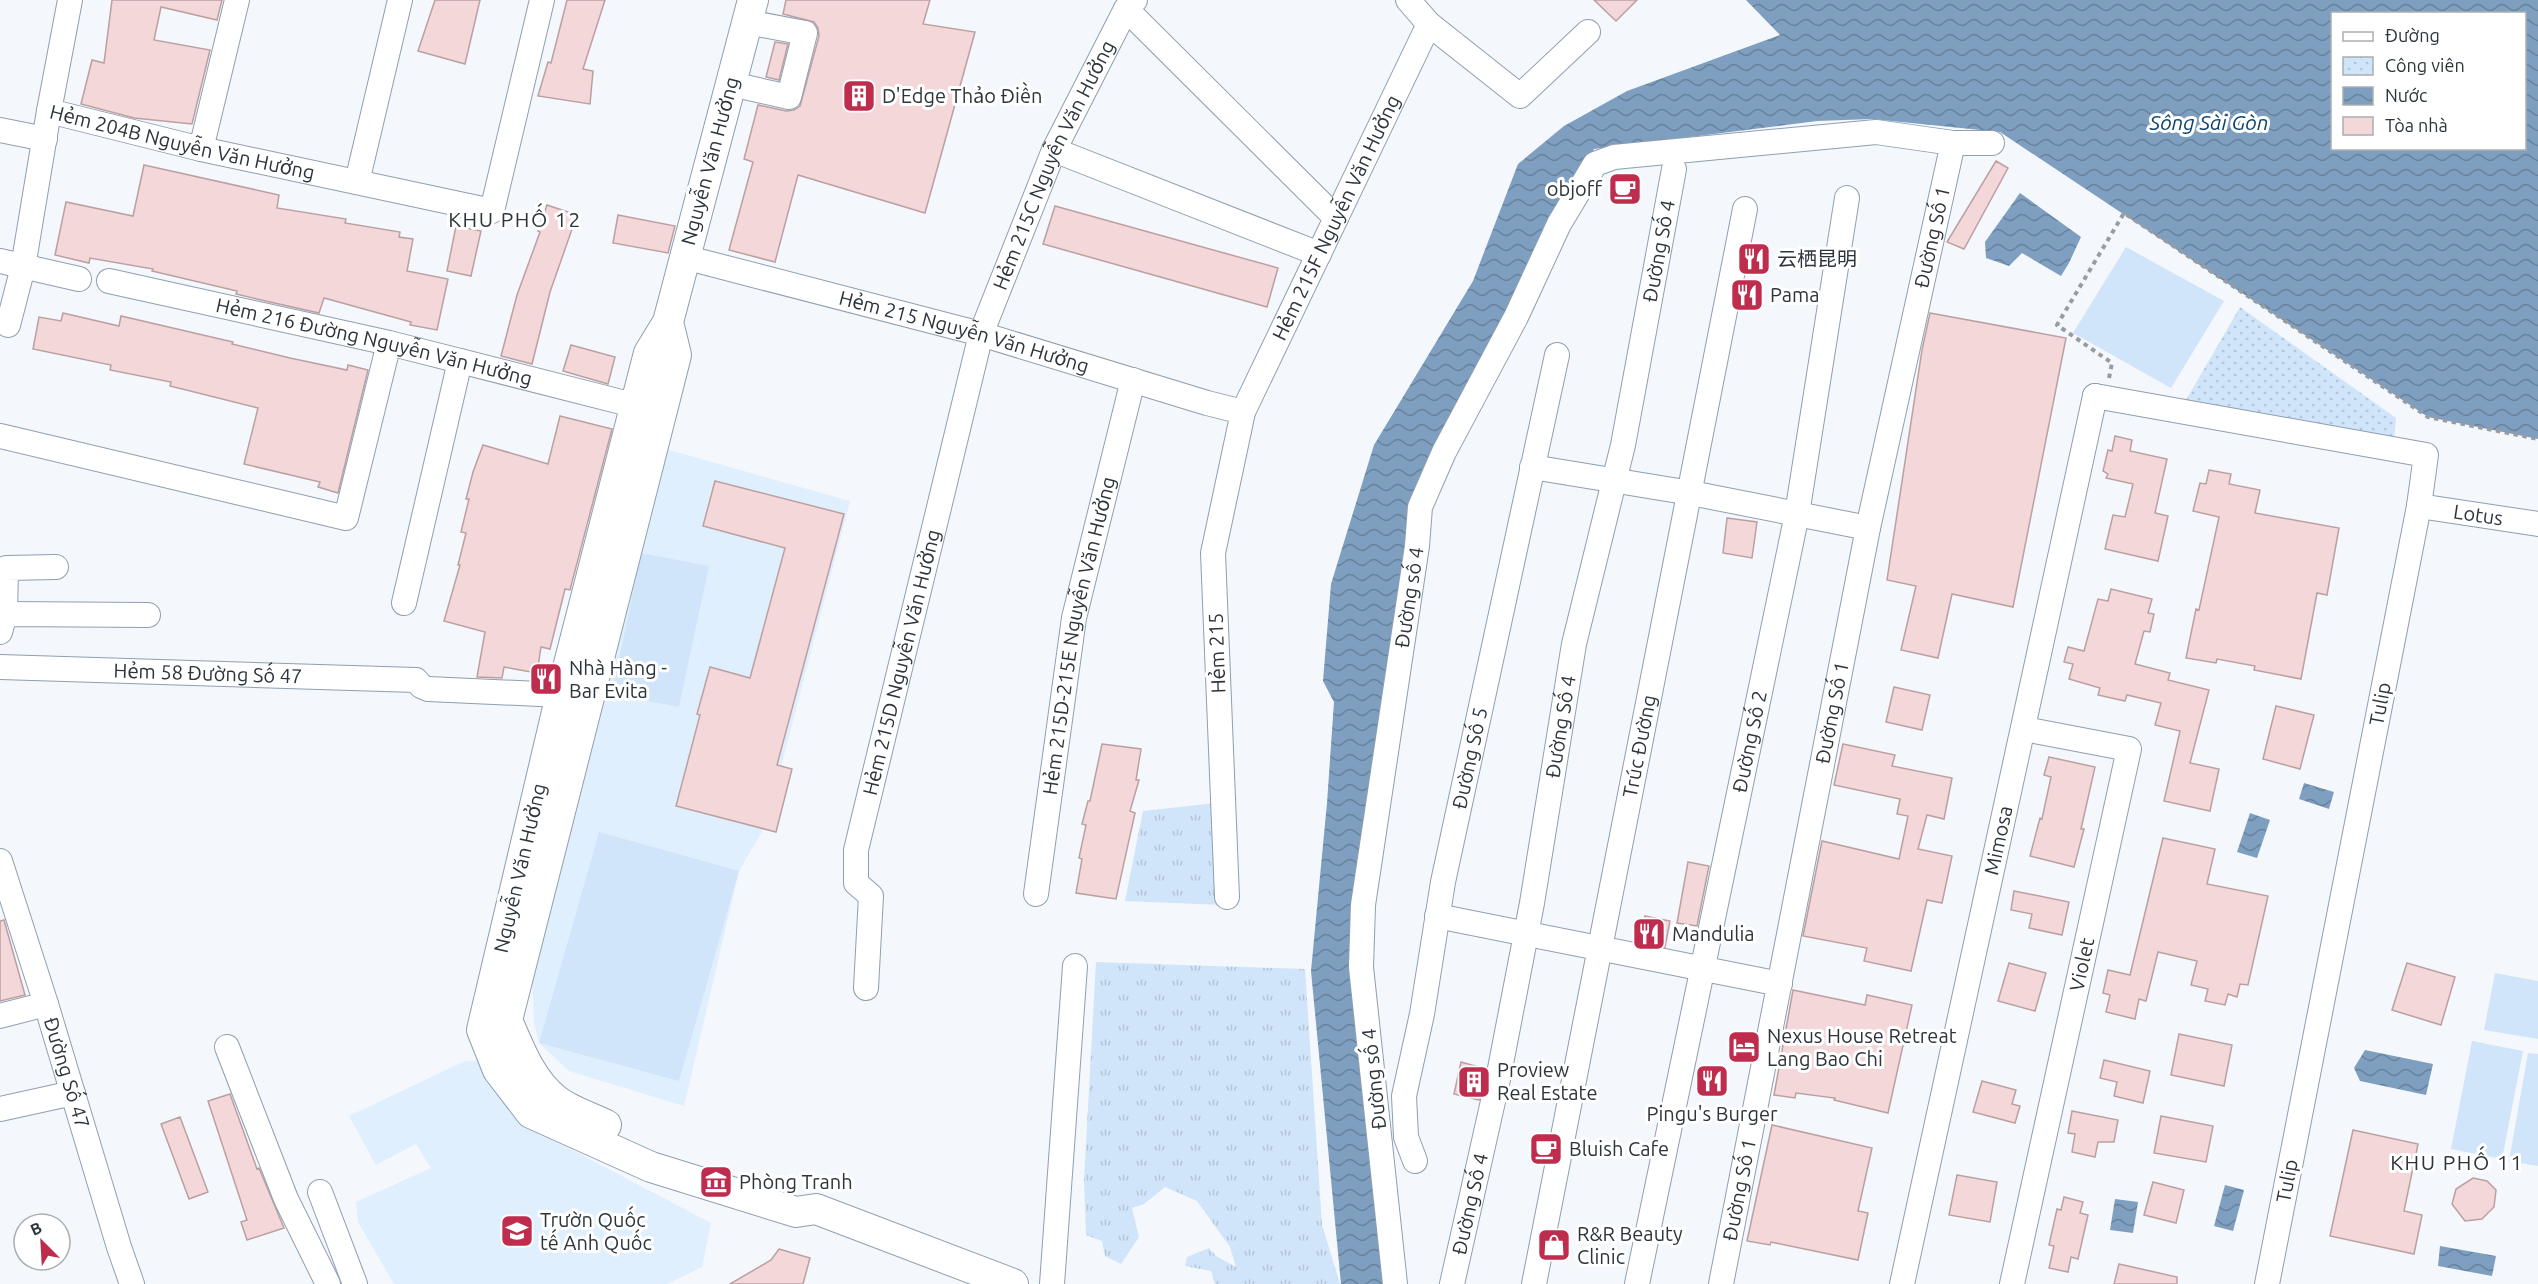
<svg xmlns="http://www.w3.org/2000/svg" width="2538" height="1284" font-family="Ubuntu,'Noto Sans SC',sans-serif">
  <defs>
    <pattern id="grass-tufts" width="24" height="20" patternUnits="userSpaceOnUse" patternTransform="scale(1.5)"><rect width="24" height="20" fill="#d0e5fa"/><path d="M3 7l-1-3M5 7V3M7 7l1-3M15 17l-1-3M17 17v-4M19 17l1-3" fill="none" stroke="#b3c5d7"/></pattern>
    <pattern id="park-dots" width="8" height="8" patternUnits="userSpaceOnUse" patternTransform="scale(1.5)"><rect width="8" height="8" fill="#d0e5fa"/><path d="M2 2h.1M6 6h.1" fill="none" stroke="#b3c5d7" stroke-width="1.8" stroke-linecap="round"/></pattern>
    <pattern id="water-waves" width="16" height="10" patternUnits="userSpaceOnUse" patternTransform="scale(1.5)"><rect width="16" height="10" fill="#7e9fc0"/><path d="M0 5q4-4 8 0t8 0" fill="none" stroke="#68829d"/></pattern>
  </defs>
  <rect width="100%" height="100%" fill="#f4f7fb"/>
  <path fill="#e0effe" d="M666,449L850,501L766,825L739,871L684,1106L569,1071L539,1043L534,1023L532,976Z
    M487,1059L523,1124L711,1223L702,1267L667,1284H394L358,1222L356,1202L431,1168L416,1144L376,1165L349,1116L463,1062Z"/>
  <path fill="url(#grass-tufts)" d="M1216,803L1222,905L1125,901L1143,811Z
    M1096,962L1305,969L1322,1225L1340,1284H1215L1211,1271L1185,1266L1187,1257L1209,1248L1216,1256L1236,1267L1230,1247L1197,1201L1165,1187L1144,1204L1132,1208L1139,1237L1121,1264L1105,1256L1102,1241L1086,1235L1084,1181Z"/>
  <path fill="url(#park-dots)" d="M2240,307L2396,418L2394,440L2186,400Z"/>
  <path fill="#d0e5fa" d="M2126,247L2224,301L2171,388L2073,333Z
    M641,553L709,566L679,707L612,694Z
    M599,832L739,871L679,1081L539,1043Z
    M2495,973L2538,981V1039L2484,1030Z
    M2472,1041L2523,1051L2502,1159L2451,1149Z
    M2528,1053L2538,1054V1166L2509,1161Z"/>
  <path fill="url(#water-waves)" fill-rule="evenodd" d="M1746,0H2538V439L2428,417L2000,132L1872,119L1817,121L1594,149L1408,507L1399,606L1354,904L1388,1284H1341L1311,971L1327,803L1334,702L1323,681L1331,584L1374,445L1473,281L1518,164L1564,126L1627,91L1780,35ZM2332,14H2524V148H2332Z
    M2020,193L2081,237L2069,263L2061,276L2022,253L2009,266L1986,258L1985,242Z
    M2304,783L2334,792L2329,809L2299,799Z
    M2250,813L2270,820L2257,858L2237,852Z
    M2365,1050L2433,1064L2426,1095L2360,1081L2354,1068Z
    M2225,1185L2244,1190L2233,1231L2214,1226Z
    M2115,1199L2138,1202L2133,1233L2110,1230Z
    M2440,1246L2496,1256L2492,1276L2438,1266Z"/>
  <path fill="#f4d7d9" stroke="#bba0a2" stroke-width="1.5" d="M112,0H222L217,20L161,7L154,40L210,50L192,124L134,118L81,104L92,60L104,63Z
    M435,0H480L465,64L418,51Z
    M567,0H605L583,69L593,71L590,104L538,96L548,62L551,63Z
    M786,0H930L923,24L975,32L925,213L798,175L775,262L729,250L753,162L744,159L758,105L786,111L794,110L800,106L819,36L818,28L814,22L783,14Z
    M1594,0H1637L1616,21Z
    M775,42L788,44L779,80L766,77Z
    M1996,161L2008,168L1964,249L1947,242Z
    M144,165L279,195L277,208L346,219L345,223L400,232L399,237L413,239L407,271L448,279L437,330L410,325L411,322L324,298L319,313L261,300L236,294L237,291L152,271L153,269L90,258L89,263L55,255L66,202L133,216Z
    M547,205L577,215L550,292L532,364L501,356L517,295L540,232L538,231Z
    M1055,206L1278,268L1267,307L1043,244Z
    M618,215L675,226L668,253L613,243Z
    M456,226L481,231L471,276L447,271Z
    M63,313L119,326L121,316L233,342L232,344L290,358L347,370L348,365L368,370L338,493L318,487L320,482L244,464L258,408L170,386L171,382L110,370L111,365L33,349L39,317L61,321Z
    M1930,313L2066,338L2013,607L1952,594L1938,658L1901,650L1916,586L1887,580L1922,350Z
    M571,345L615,357L608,384L563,371Z
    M560,416L612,429L570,590L565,589L550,649L541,647L537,673L504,667L502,678L477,677L485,632L444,621L460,565H458L466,533L461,532L469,499H466L473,472L483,445L548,464Z
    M2115,436L2132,440L2130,451L2167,459L2155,513L2168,516L2158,561L2105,549L2113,515L2125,517L2133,484L2106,478L2108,474L2103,471L2108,450L2112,451Z
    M2209,470L2231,474L2229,484L2260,490L2255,513L2339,528L2327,595L2317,593L2301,679L2254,670L2255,666L2217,659L2216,663L2186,658L2196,609L2199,610L2219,517L2193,511L2200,483L2206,484Z
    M715,481L844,514L777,765L792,769L776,832L676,806L700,715L697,714L710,667L750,678L785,548L703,526Z
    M1727,518L1757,522L1752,558L1723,553Z
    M2111,589L2152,599L2148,613L2154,614L2150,632L2144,631L2135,664L2170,673L2168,680L2209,690L2190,763L2219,769L2210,811L2164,801L2180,731L2155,725L2161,703L2127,695L2125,701L2098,695L2100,688L2069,679L2073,664L2064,662L2068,647L2084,651L2098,599L2108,601Z
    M1894,687L1930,695L1922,730L1886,722Z
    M2276,706L2314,715L2300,769L2263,759Z
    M1102,744L1141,749L1136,780H1139L1130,811L1135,813L1116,899L1076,893L1082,859L1079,858L1086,825L1082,824L1088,801H1090Z
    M1843,744L1895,755L1892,766L1952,778L1944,819L1927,815L1918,849L1952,856L1942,903L1927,900L1911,971L1864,961L1867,948L1803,936L1822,841L1899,859L1908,816L1897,814L1900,799L1834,785Z
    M2049,757L2095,767L2081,829H2084L2074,867L2030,856L2040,818L2042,819L2051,777L2044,775Z
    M2163,838L2215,849L2207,884L2268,896L2248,985L2240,984L2237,997L2228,994L2225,1005L2205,1001L2208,989L2191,985L2197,961L2158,952L2146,1001L2139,999L2135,1019L2106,1012L2110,995L2103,993L2108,970L2130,975Z
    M1688,862L1709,866L1697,926L1677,923Z
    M2014,891L2069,902L2062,935L2029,928L2032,914L2011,910Z
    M1645,916L1670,921L1665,947L1640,942Z
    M4,920L25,995L0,1001V921Z
    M2009,963L2046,973L2035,1011L1998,1001Z
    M2407,963L2455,977L2441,1025L2392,1010Z
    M1793,990L1865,1005L1867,995L1912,1005L1888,1113L1834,1100L1835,1098L1796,1093L1795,1098L1774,1095Z
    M2179,1034L2232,1045L2224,1086L2171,1075Z
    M2104,1060L2150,1071L2143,1103L2114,1096L2117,1082L2100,1078Z
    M1461,1062L1486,1069L1479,1100L1454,1094Z
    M1982,1081L2016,1090L2012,1104L2020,1106L2015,1123L1973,1112Z
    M230,1094L257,1169L259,1168L284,1228L247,1240L241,1222L247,1220L208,1101Z
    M2072,1111L2118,1120L2114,1142H2098L2095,1157L2072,1152L2075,1134L2068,1133Z
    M2161,1116L2213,1126L2206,1162L2154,1153Z
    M180,1117L208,1192L189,1199L161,1124Z
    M1772,1125L1872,1148L1858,1211L1868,1213L1858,1260L1771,1242L1770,1245L1747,1241Z
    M2353,1130L2418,1144L2404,1211L2422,1215L2414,1254L2330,1236Z
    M1957,1175L1997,1182L1990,1222L1949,1215Z
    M2473,1178L2487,1181L2496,1190L2494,1207L2482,1219L2465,1221L2452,1204L2456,1189Z
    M2153,1182L2184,1190L2176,1223L2144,1215Z
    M2064,1197L2083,1202L2080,1213L2088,1215L2078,1259L2071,1257L2068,1272L2049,1268L2054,1246L2049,1245L2057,1209L2061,1210Z
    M779,1249L810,1258L803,1284H730L771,1260Z
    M2119,1264L2177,1277V1284H2114Z"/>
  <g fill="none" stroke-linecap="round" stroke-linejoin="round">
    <defs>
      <g id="minor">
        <path id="s1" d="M70,0L49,111L201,149L492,211L542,0"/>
        <path d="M1408,0L1429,24L1520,96L1588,32"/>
        <path d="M1126,9L1336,218"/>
        <path d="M731,84L789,97L805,33L747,22"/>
        <path d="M0,130L45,139"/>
        <path d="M201,149L237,0"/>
        <path d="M1054,150L1319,254"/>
        <path d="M357,182L400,0"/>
        <path id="s2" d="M684,257L981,334L1207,403L1243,412"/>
        <path d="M0,261L79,279"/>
        <path id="s3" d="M109,281L389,343L637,406"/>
        <path d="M8,325L23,267L49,111"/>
        <path d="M2095,396L2426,455L2419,506L2267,1284"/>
        <path d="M0,436L346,518L389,343"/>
        <path d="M1532,467L1691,493L1868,528"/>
        <path id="s4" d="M2419,506L2538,524"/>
        <path d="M404,603L460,361"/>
        <path d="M5,614L6,568L56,567"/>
        <path d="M0,632L5,614L148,615"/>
        <path id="s5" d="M0,667L416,680L421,686L428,689L561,695"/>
        <path id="s6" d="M0,861L46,1004L119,1247L132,1284"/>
        <path id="s7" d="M1036,894L1074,618L1133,380"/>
        <path id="s8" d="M1227,897L1213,553L1243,412L1429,24"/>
        <path d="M1437,916L1780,984"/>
        <path id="s9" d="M866,988L871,896L856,883V850L981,334L1054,150L1126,9L1135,0"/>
        <path d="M0,1016L46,1004"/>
        <path d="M227,1047L286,1199L328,1284"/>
        <path d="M0,1109L73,1093"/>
        <path id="s10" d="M1415,1161L1406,1137L1404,1096L1422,1014L1443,882L1557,355"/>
        <path d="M320,1192L355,1284"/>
        <path d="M1052,1284L1075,966"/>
        <path id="s11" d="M1395,1284L1361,967L1363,905L1417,546L1420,507L1444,452L1516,317L1559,224L1595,164L1614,157L1876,132L1953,143H1992"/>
        <path id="s12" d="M1452,1284L1498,1079L1532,903L1574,644L1623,445L1674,169"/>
        <path id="s13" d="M1534,1284L1745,209"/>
        <path id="s14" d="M1637,1284L1797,514L1847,198"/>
        <path id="s15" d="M1721,1284L1868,528L1953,143"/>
        <path id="s16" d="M1902,1284L2095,396"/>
        <path id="s17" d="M2012,1284L2129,749L2024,729"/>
      </g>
      <path id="major" d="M753,0L668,322L649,353L561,695L482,1030L498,1070L531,1113L651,1167L796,1212L816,1209L1013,1284
        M606,1125C590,1117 570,1111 556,1100C531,1081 519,1048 507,1020L676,355L668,322"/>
    </defs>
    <use href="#minor" stroke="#8e9fb0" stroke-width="26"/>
    <use href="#major" stroke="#8e9fb0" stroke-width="32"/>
    <path stroke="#979ca2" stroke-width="4" stroke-dasharray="4.5 4.5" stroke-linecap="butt" d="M2109,378L2112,363L2057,325L2124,213L2428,417L2538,439"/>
    <use href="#minor" stroke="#fff" stroke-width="24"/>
    <use href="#major" stroke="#fff" stroke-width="30"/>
  </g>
  <defs>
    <symbol id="building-square" viewBox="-11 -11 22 22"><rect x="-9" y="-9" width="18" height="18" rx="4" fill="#be2d4d" stroke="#fff"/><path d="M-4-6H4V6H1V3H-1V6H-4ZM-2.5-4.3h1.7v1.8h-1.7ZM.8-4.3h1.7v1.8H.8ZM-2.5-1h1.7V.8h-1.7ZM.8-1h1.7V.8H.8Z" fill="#fff"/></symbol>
    <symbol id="cafe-square" viewBox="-11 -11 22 22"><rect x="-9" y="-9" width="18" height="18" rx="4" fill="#be2d4d" stroke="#fff"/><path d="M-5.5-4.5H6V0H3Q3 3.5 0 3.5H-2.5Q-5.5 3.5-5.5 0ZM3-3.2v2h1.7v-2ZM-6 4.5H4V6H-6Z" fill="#fff"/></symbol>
    <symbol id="restaurant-square" viewBox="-11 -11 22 22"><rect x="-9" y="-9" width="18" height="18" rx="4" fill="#be2d4d" stroke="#fff"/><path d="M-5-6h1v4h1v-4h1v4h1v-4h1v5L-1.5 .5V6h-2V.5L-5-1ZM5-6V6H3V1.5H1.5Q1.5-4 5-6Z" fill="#fff"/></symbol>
    <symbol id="hotel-square" viewBox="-11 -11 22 22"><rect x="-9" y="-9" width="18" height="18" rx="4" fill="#be2d4d" stroke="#fff"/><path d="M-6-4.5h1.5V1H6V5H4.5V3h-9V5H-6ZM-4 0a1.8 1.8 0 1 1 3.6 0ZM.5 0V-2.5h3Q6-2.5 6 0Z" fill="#fff"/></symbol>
    <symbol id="museum-square" viewBox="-11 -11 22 22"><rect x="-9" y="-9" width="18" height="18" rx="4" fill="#be2d4d" stroke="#fff"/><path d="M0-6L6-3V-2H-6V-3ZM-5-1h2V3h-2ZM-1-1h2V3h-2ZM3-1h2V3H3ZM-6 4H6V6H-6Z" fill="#fff"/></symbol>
    <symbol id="school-square" viewBox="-11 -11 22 22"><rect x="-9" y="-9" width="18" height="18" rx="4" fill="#be2d4d" stroke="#fff"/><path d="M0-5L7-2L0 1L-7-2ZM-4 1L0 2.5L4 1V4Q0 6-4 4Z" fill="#fff"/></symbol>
    <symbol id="shop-square" viewBox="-11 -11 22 22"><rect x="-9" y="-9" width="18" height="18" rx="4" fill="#be2d4d" stroke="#fff"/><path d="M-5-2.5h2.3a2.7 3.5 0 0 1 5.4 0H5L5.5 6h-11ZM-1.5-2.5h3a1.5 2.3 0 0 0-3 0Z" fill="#fff"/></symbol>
  </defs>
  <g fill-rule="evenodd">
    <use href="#building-square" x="840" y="77" width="38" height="38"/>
    <use href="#cafe-square" x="1606" y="170" width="38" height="38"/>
    <use href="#restaurant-square" x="1735" y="240" width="38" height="38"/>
    <use href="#restaurant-square" x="1728" y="276" width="38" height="38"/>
    <use href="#restaurant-square" x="527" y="660" width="38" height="38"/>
    <use href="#restaurant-square" x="1630" y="915" width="38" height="38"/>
    <use href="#hotel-square" x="1725" y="1028" width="38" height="38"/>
    <use href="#restaurant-square" x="1693" y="1062" width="38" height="38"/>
    <use href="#building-square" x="1455" y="1063" width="38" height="38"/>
    <use href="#cafe-square" x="1527" y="1130" width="38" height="38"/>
    <use href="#museum-square" x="697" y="1163" width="38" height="38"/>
    <use href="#school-square" x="498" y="1212" width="38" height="38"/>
    <use href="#shop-square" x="1535" y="1226" width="38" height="38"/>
  </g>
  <g text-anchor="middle" stroke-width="6" stroke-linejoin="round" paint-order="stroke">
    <g font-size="20" fill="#2d353c" stroke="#fff" text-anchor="start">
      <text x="882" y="103">D'Edge Thảo Điền</text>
      <text x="1602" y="196" text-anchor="end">objoff</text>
      <text x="1777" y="266">云栖昆明</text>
      <text x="1770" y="302">Pama</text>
      <text x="569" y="675">Nhà Hàng -<tspan x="569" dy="23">Bar Evita</tspan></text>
      <text x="1672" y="941">Mandulia</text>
      <text x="1767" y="1043">Nexus House Retreat<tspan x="1767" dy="23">Lang Bao Chi</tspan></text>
      <text x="1497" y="1077">Proview<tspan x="1497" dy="23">Real Estate</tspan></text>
      <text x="1712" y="1121" text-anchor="middle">Pingu's Burger</text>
      <text x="1569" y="1156">Bluish Cafe</text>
      <text x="739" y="1189">Phòng Tranh</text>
      <text x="540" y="1227">Trườn Quốc<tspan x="540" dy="23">tế Anh Quốc</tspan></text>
      <text x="1577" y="1241">R&amp;R Beauty<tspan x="1577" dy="23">Clinic</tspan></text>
    </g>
    <g font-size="20" fill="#2d353c" stroke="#fff">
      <text dy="7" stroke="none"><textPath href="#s1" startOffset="250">Hẻm 204B Nguyễn Văn Hưởng</textPath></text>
      <text transform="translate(710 161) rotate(-75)" y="7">Nguyễn Văn Hưởng</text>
      <text dy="7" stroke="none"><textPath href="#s9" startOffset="860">Hẻm 215C Nguyễn Văn Hưởng</textPath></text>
      <text dy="7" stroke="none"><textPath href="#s8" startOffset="704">Hẻm 215F Nguyễn Văn Hưởng</textPath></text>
      <text dy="7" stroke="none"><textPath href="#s15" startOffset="1068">Đường Số 1</textPath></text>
      <text dy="7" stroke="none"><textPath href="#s12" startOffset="1054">Đường Số 4</textPath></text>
      <text dy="7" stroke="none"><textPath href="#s2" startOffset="290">Hẻm 215 Nguyễn Văn Hưởng</textPath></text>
      <text dy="7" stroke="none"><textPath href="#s3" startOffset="272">Hẻm 216 Đường Nguyễn Văn Hưởng</textPath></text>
      <text dy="7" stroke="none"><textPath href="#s4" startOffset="60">Lotus</textPath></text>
      <text dy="7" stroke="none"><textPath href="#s11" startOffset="692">Đường số 4</textPath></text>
      <text dy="7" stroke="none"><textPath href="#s7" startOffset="262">Hẻm 215D-215E Nguyễn Văn Hưởng</textPath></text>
      <text transform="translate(1217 653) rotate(-92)" y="7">Hẻm 215</text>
      <text dy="7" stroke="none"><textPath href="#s9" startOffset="338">Hẻm 215D Nguyễn Văn Hưởng</textPath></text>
      <text dy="7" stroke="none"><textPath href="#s5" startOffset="208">Hẻm 58 Đường Số 47</textPath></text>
      <text transform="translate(2380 704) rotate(-79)" y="7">Tulip</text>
      <text dy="7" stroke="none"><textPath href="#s15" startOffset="582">Đường Số 1</textPath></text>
      <text dy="7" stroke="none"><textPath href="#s12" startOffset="568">Đường Số 4</textPath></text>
      <text dy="7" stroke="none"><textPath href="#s14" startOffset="554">Đường Số 2</textPath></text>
      <text dy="7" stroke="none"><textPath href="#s13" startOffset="548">Trúc Đường</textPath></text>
      <text dy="7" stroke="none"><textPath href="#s10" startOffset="411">Đường Số 5</textPath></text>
      <text dy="7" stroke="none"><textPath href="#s16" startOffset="454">Mimosa</textPath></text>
      <text transform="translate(520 868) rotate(-77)" y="7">Nguyễn Văn Hưởng</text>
      <text dy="7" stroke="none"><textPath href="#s17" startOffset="327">Violet</textPath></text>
      <text dy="7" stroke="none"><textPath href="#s6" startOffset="222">Đường Số 47</textPath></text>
      <text transform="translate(1374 1079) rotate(-96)" y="7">Đường số 4</text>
      <text transform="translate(2287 1181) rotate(-79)" y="7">Tulip</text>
      <text dy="7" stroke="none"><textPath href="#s15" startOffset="96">Đường Số 1</textPath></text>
      <text dy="7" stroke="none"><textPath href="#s12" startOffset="82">Đường Số 4</textPath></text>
    </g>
    <g font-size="21" font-style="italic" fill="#0d426d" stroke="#fff">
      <text x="2209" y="130">Sông Sài Gòn</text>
    </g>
    <g font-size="21" letter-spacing="1.5" fill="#2d353c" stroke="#fff">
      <text x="515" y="227">KHU PHỐ 12</text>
      <text x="2457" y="1170">KHU PHỐ 11</text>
    </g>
  </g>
  <rect x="2331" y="12" width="195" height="138" fill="#ffffff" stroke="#abaeb1" stroke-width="1.5"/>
  <rect x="2343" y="32" width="30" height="9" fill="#ffffff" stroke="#abaeb1" stroke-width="1.5"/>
  <text x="2385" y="42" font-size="18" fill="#2d353c">Đường</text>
  <rect x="2343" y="57" width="30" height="18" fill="url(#park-dots)" stroke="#abaeb1" stroke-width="1.5"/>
  <text x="2385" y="72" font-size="18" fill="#2d353c">Công viên</text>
  <rect x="2343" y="87" width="30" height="18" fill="url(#water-waves)" stroke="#abaeb1" stroke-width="1.5"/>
  <text x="2385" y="102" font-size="18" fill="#2d353c">Nước</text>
  <rect x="2343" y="117" width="30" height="18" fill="#f4d7d9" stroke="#abaeb1" stroke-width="1.5"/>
  <text x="2385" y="132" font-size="18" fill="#2d353c">Tòa nhà</text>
  <g transform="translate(42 1242) rotate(336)"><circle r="28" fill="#ffffff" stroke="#abaeb1" stroke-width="1.5"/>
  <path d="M0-4.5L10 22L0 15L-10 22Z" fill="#be2d4d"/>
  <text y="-9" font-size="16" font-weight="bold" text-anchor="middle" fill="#2d353c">B</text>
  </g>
</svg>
